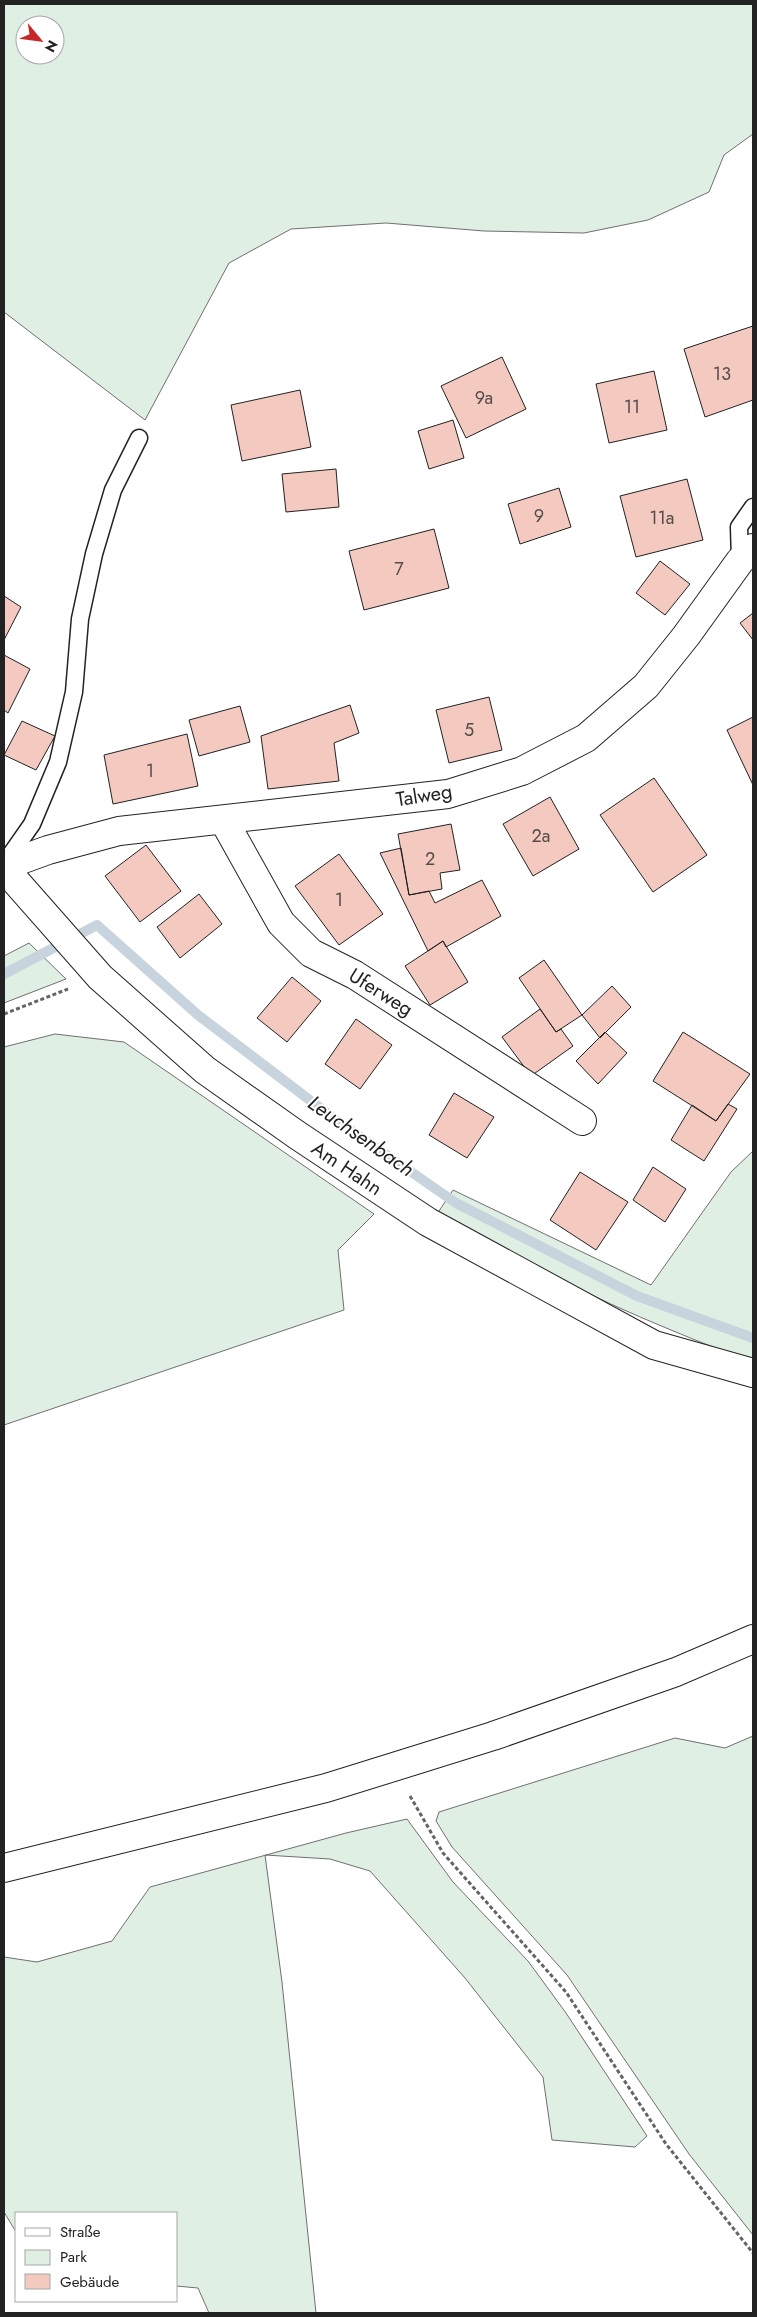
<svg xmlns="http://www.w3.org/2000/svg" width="757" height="2317" font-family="Jost,sans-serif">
  <rect width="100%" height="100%" fill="#fff"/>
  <path fill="#e0efe3" stroke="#6f6f6f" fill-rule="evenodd" d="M4,4H753V134L724,155L709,192L648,220L584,233L484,231L386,223L291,229L229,263L145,420L4,312ZM25,25H55V55H25Z
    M29,943L66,979L4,1003V956Z
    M55,1034L124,1042L374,1214L338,1250L344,1310L4,1425V1047Z
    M753,1151V1358C724,1353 698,1341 671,1330C590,1297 512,1257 437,1214L453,1190L651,1285L731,1172Z
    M753,1736V2235L689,2154L567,1975L452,1847L436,1821L439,1812L675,1738L725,1748Z
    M407,1819L453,1882L528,1961L566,2013L647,2136L635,2147L552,2140L543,2077L465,1978L370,1871L330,1859L265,1855L282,1982L316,2313H209L198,2288L176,2286V2213H16V2232L4,2212V1957L37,1962L112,1941L150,1887L346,1833Z"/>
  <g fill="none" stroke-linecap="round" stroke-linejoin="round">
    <path stroke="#c7d3dd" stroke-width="10" d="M4,974L97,925L198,1015L332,1117L456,1203L637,1296L753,1338"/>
  </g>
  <path fill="#f3c9c0" stroke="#222" d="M753,326V400L705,417L684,349Z
    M502,357L526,409L466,438L441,386Z
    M654,371L667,430L609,443L596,384Z
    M300,390L311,447L242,461L231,405Z
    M453,420L464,458L429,469L418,431Z
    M336,469L339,507L286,512L282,474Z
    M687,479L703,540L636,557L620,496Z
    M559,488L571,527L520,544L508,504Z
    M434,529L449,588L364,610L349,551Z
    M660,561L690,584L665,615L636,593Z
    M4,596L21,607L4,640Z
    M753,613V640L740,623Z
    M4,655L30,669L8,713L4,710Z
    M489,697L502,750L449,763L436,710Z
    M350,705L359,733L334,743L339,781L268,789L261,736Z
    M240,706L250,742L199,756L189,720Z
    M753,717V785L727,730Z
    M22,721L55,736L36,770L4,755Z
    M187,734L198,786L113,804L104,755Z
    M654,778L707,855L653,892L600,815Z
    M550,797L579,849L533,876L503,824Z
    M451,824L460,870L440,873L442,889L409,895L398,834Z
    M146,845L181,891L140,922L105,876Z
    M401,848L409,895L429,891L435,903L482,880L501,916L446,947L443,941L428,951L380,853Z
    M339,854L383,914L339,945L295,886Z
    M199,894L222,924L180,958L157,927Z
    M443,941L468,982L430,1005L405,966Z
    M544,960L582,1015L556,1032L519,978Z
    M292,977L321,1001L287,1042L257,1018Z
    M612,986L631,1007L600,1038L582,1015Z
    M540,1009L556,1032L561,1029L573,1046L531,1076L502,1037Z
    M356,1019L392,1045L360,1089L325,1064Z
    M605,1032L627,1053L598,1084L576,1061Z
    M683,1032L750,1074L716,1121L653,1081Z
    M454,1093L494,1117L467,1158L429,1135Z
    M728,1104L737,1109L704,1161L671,1140L692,1105L716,1121Z
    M653,1167L686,1189L665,1222L633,1200Z
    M580,1172L628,1202L596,1250L550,1220Z"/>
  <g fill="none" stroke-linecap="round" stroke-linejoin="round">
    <defs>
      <path id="service" d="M740,561L739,527L753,507
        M4,864L32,824L58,762L74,692L80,619L94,554L113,490L139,438"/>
      <path id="minor" d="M224,821L281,923L311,953L355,975L582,1121
        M4,866L48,850L119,831L448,794L522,771L586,738L646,686L686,636L740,561L753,548
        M4,868L100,977L205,1070L297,1135L428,1222L654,1345L753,1373"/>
      <path id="secondary" d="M4,1868L326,1788L493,1736L676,1672L753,1639"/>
    </defs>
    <use href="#service" stroke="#222" stroke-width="19"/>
    <use href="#minor" stroke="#222" stroke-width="30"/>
    <use href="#secondary" stroke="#222" stroke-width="30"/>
    <path stroke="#646464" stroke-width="3" stroke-dasharray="4 2.5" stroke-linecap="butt" d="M4,1014L68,989
      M410,1796L443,1853L566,1992L666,2144L753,2253"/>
    <use href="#service" stroke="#fff" stroke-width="16"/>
    <use href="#minor" stroke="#fff" stroke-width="28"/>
    <use href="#secondary" stroke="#fff" stroke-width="28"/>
  </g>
  <g text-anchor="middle" stroke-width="4" stroke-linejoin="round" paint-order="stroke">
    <g font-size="18" fill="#564c4a">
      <text x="722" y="380">13</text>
      <text x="484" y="404">9a</text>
      <text x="632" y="413">11</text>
      <text x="539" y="522">9</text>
      <text x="662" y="524">11a</text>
      <text x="399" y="575">7</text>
      <text x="469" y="736">5</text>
      <text x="150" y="777">1</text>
      <text x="541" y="842">2a</text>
      <text x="430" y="865">2</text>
      <text x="339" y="906">1</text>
    </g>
    <g font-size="20" fill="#222" stroke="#fff">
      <text transform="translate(424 795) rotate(-9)" y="7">Talweg</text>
      <text transform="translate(381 992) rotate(32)" y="7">Uferweg</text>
      <text transform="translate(347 1168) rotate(34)" y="7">Am Hahn</text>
    </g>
    <g font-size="21" font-style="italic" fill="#222" stroke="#fff">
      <text transform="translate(361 1136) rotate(35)" y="7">Leuchsenbach</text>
    </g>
  </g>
  <rect width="757" height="2317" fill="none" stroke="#222222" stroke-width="10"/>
  <rect x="15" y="2212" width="162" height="90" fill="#ffffff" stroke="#a7a7a7"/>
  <rect x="25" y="2228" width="25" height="8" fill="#ffffff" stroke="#a7a7a7"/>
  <text x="60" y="2237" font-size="15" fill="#222222">Straße</text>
  <rect x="25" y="2250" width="25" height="15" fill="#e0efe3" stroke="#a7a7a7"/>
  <text x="60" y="2262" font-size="15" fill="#222222">Park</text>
  <rect x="25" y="2274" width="25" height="15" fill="#f3c9c0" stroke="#a7a7a7"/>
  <text x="60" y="2287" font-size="15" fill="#222222">Gebäude</text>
  <g transform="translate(40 40) rotate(119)"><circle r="24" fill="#ffffff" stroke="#a7a7a7"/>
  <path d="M0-4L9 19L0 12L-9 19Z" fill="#c62828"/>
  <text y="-8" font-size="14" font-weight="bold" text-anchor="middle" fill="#222222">N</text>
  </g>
</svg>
